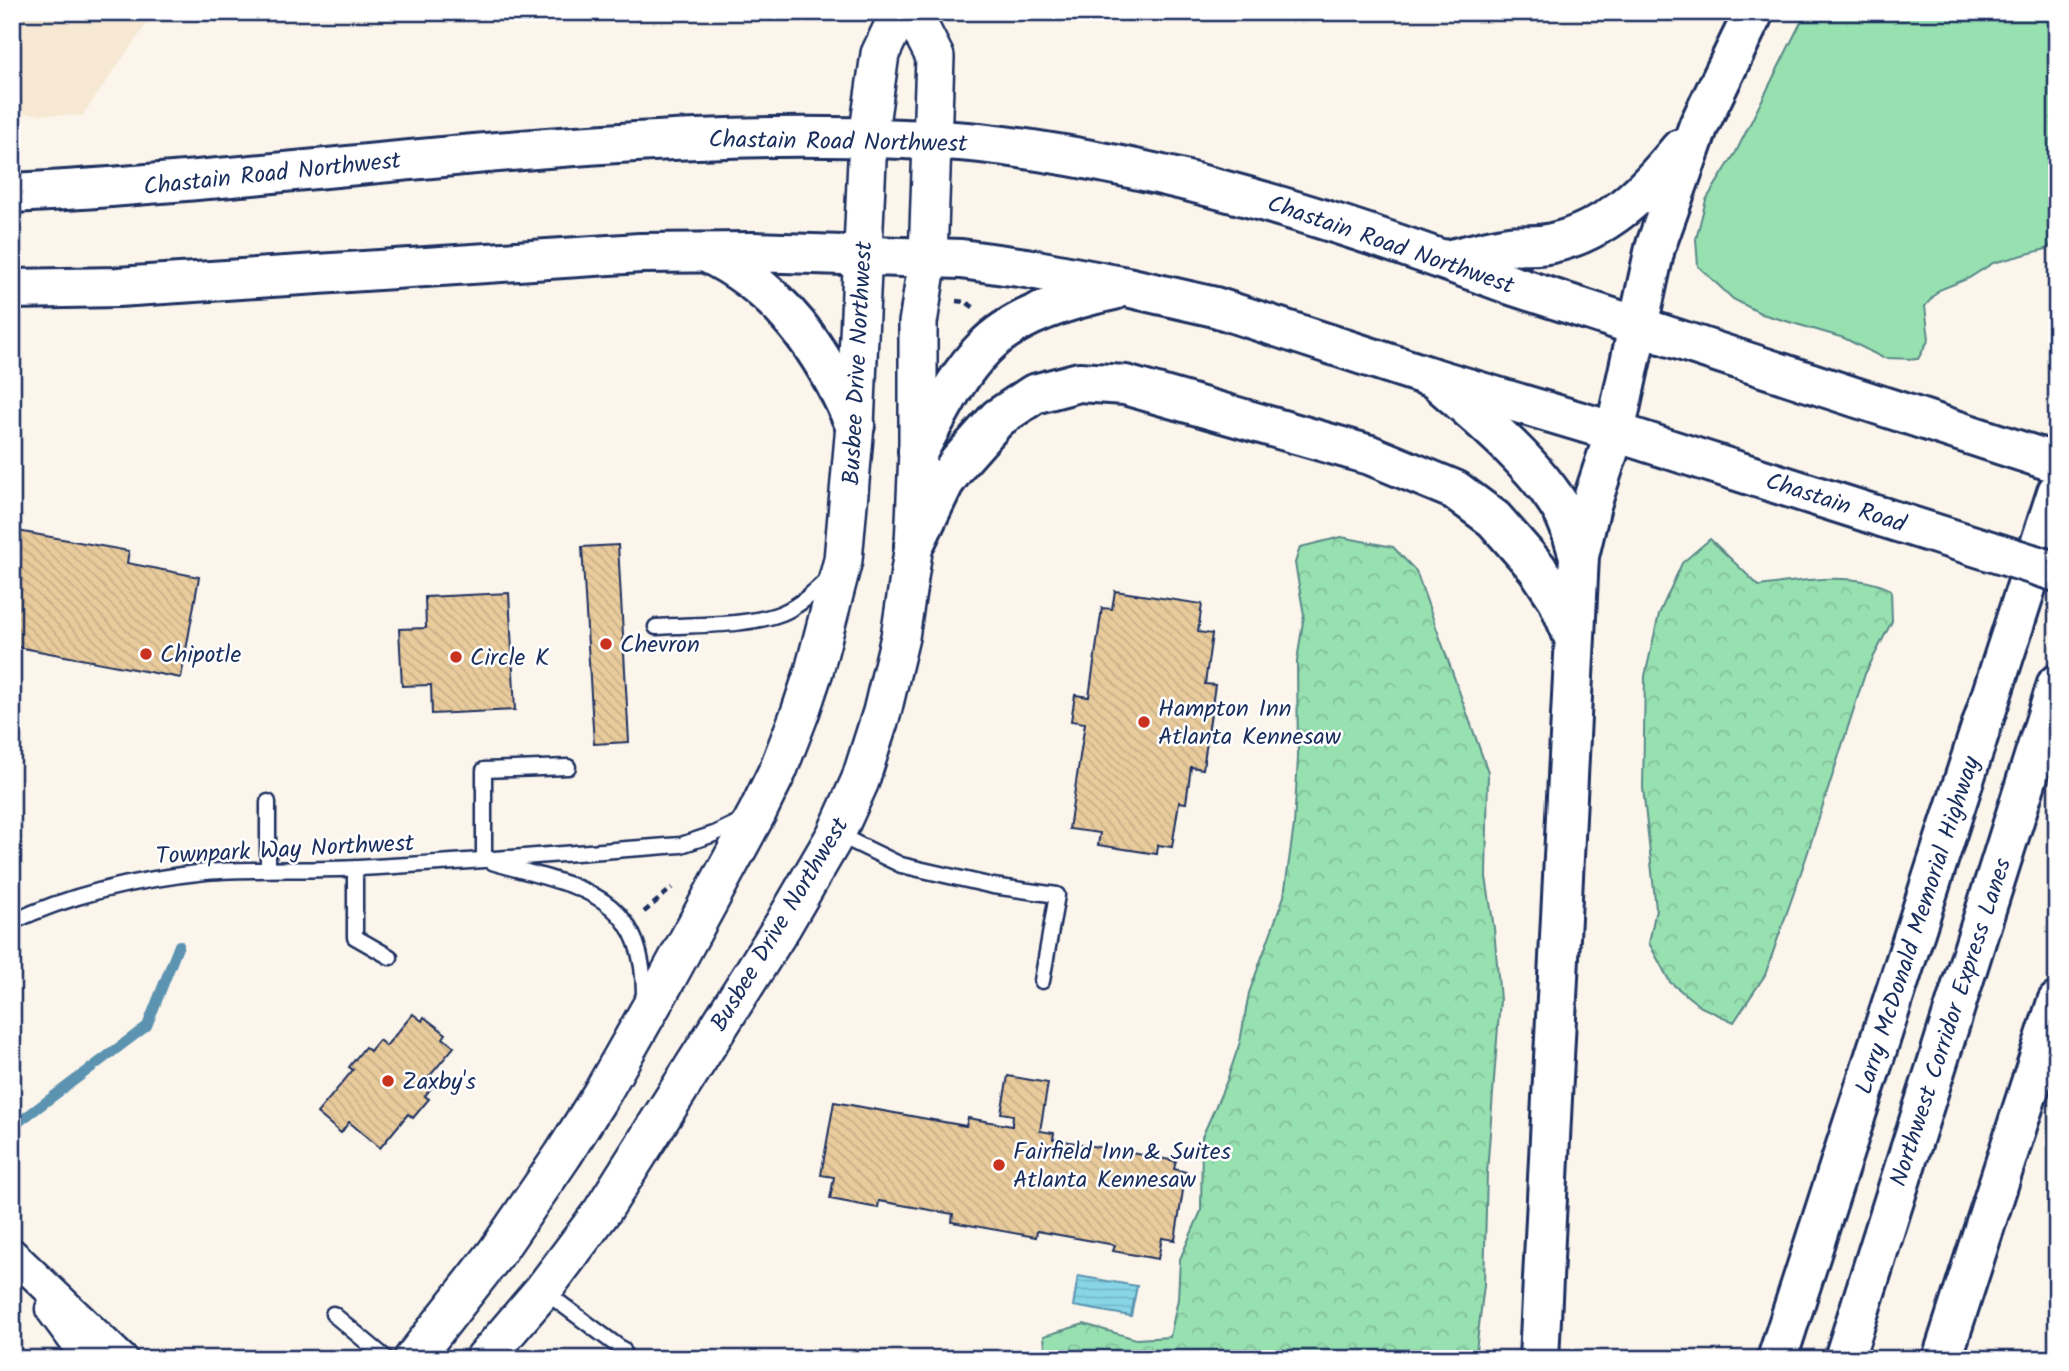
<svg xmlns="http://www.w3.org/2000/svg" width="2069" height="1371" font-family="Kalam,sans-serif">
  <defs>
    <pattern id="forest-crowns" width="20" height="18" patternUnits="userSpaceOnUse" patternTransform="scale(1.75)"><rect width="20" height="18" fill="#97e0b0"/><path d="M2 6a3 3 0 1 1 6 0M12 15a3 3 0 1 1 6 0" fill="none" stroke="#82c09a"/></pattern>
    <pattern id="water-rules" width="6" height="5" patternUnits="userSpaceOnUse" patternTransform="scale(1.75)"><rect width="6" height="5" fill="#88d5e7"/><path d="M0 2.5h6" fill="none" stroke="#75b7c9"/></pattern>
    <pattern id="building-back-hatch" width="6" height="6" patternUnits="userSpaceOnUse" patternTransform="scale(1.75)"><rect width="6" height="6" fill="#e9cb9c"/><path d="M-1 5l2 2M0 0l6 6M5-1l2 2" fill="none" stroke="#c7af89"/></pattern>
  </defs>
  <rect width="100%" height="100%" fill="#fbf5eb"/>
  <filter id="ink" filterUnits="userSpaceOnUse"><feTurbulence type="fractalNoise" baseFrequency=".0143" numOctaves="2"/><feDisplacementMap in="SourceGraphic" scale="14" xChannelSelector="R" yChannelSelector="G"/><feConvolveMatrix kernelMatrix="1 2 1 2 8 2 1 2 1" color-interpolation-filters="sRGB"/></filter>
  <g filter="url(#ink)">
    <path fill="#f6e8d3" d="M12,12H155L82,116L12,113Z"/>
    <path fill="#97e0b0" stroke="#598887" stroke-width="2" d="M1806,12H2057V241L2046,249L1993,263L1969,278L1939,290L1925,306L1929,339L1918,359L1883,358L1844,338L1762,314L1733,299L1698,266L1696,239L1706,200L1736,152Z"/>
    <path fill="url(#forest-crowns)" stroke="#598887" stroke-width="2" d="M155,12H222L150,20Z
      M1341,537L1393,547L1416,571L1488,772L1486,877L1494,928L1500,1000L1487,1173L1484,1285L1475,1359H1046L1044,1336L1084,1324L1136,1339L1170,1337L1178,1299L1180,1259L1201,1211L1202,1137L1226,1083L1240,1042L1249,993L1284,896L1294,825L1298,758L1297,661L1304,615L1295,563L1300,547Z
      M1710,539L1759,586C1800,581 1854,571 1891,590L1892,621L1865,674L1806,858L1765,975L1734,1022L1701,1007L1670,982L1649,943L1656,909L1643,788L1645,676L1659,614L1682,563Z"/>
    <path fill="url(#water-rules)" stroke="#5c93b0" stroke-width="2" d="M1078,1276L1137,1286L1131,1316L1073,1306Z"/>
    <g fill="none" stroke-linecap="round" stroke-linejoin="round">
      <path stroke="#5c93b0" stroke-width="10" d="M15,1125L147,1026L179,945"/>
    </g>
    <path fill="url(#building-back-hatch)" stroke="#1b2f5e" stroke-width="2" d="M12,530L129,551L127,563L199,577L181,678L12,646Z
      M618,545L629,742L594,744L582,547Z
      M1115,591L1202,604L1198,632L1212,634L1205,684L1215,685L1203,769L1191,767L1186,803L1179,802L1172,847L1158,845L1157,854L1098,845L1100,833L1069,829L1085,723L1071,721L1075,695L1089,697L1102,608L1112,609Z
      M509,593L515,710L432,714L431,685L402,686L399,629L426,628L425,597Z
      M413,1014L422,1021L424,1017L446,1034L443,1038L454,1047L428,1078L435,1083L425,1096L429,1099L413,1118L408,1114L380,1148L349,1122L341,1133L317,1113L353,1070L349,1067L365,1047L370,1051L379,1040L386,1046Z
      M1008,1076L1048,1083L1040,1131L1054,1133L1053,1139L1176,1161L1174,1169L1186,1172L1175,1240L1162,1238L1158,1259L1113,1251L1115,1245L1037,1231L1036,1237L952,1222L953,1214L879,1201L878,1208L830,1199L834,1177L821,1175L834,1102L966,1126L968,1118L1012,1126L1013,1115L1001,1113Z"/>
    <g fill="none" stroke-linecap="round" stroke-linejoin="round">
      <defs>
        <path id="service" d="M656,627C695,624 746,627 782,613C801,605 815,591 830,577
          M268,802V870
          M837,834L901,865L993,886L1057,895L1042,981
          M484,860V770L568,767
          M492,862C578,888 646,890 644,1001
          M355,868V937L390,957
          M12,922C73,893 139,879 206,872C257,868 308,871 359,868C467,862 574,853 681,845L714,834L743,820
          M544,1291L623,1350
          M333,1314L387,1359"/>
        <path id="minor" d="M12,1254L122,1359
          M51,1309L88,1359"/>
        <path id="tertiary" d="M413,1359L496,1253L563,1155L602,1093L669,975L757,813L778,770L800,713L814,671L843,560L855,425L868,138L880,54L900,12
          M484,1359L543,1290L603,1210L783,925L836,834L860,781L882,712L900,637L914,545L918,451V323L928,258L935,57L912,12"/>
        <path id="primary" d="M12,193C241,182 469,148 698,139C767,136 835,136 904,139C929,140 955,140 980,143C1163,164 1339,220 1511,285L2057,463
          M707,253C780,288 824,352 855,425
          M12,289L118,287L640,253L753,252L961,259L1026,268L1127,287L1215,307L1434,378L1615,432L1882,517
          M918,451C938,416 955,377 984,348C1015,315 1071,299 1114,290"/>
        <path id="motorway" d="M1445,260C1466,256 1488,249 1509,246C1523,244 1538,247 1552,243C1607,231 1647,190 1680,149
          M1434,378C1475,414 1536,464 1562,510C1570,524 1574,540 1579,556
          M914,545L944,483L959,462L998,418L1034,394L1079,382L1125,385L1370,455L1455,490L1494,519L1537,568L1557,598L1573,636
          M1539,1359L1579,556L1591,505L1615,432L1655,248L1699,125L1754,12
          M1777,1359L2057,492
          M1844,1359L2057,684
          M1942,1359L2057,1002"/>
      </defs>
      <use href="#service" stroke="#1b2f5e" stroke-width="19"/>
      <use href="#minor" stroke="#1b2f5e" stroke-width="35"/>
      <use href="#tertiary" stroke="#1b2f5e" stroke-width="42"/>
      <use href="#primary" stroke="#1b2f5e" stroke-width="44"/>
      <use href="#motorway" stroke="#1b2f5e" stroke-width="44"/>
      <path stroke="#1b2f5e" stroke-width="4.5" stroke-dasharray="7 5" stroke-linecap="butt" d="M956,301L966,302L976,309
        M644,912L672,888"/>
      <use href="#service" stroke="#fff" stroke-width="14"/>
      <use href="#minor" stroke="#fff" stroke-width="30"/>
      <use href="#tertiary" stroke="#fff" stroke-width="37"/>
      <use href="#primary" stroke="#fff" stroke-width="38"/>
      <use href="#motorway" stroke="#fff" stroke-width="38"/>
      <defs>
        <path id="primary-bridge" d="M1882,517L2057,572"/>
      </defs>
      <use href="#primary-bridge" stroke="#1b2f5e" stroke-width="44" stroke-linecap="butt"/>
      <use href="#primary-bridge" stroke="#fff" stroke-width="38"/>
    </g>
  </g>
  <g fill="#c8321e" stroke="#fff" stroke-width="2.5">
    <circle cx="606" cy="644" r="7"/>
    <circle cx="146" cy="654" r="7"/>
    <circle cx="456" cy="657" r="7"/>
    <circle cx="1144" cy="722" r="7"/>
    <circle cx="388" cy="1081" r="7"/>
    <circle cx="999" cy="1165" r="7"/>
  </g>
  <g text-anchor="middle" stroke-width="5" stroke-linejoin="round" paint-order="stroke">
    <g font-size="24" fill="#1b2f5e" stroke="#fff">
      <text transform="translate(838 141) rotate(1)" y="8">Chastain Road Northwest</text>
      <text transform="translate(272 173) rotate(-6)" y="8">Chastain Road Northwest</text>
      <text transform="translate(1391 244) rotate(19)" y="8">Chastain Road Northwest</text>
      <text transform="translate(857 363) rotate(-87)" y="8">Busbee Drive Northwest</text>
      <text transform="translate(1836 502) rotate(18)" y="8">Chastain Road</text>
      <text transform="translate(285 849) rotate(-3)" y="8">Townpark Way Northwest</text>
      <text transform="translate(779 924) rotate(-59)" y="8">Busbee Drive Northwest</text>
      <text transform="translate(1917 925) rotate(-72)" y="8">Larry McDonald Memorial Highway</text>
      <text transform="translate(1950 1022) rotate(-72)" y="8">Northwest Corridor Express Lanes</text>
    </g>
    <g font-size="24" fill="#1b2f5e" stroke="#fff" text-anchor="start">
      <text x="620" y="652">Chevron</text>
      <text x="160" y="662">Chipotle</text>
      <text x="470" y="665">Circle K</text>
      <text x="1158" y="716">Hampton Inn<tspan x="1158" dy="28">Atlanta Kennesaw</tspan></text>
      <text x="402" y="1089">Zaxby's</text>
      <text x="1013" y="1159">Fairfield Inn &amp; Suites<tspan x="1013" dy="28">Atlanta Kennesaw</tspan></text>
    </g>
  </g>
  <rect width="2069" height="1371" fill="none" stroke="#fff" stroke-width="42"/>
  <rect x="21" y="21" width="2027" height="1329" fill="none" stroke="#1b2f5e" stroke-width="2.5" filter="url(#ink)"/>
</svg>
